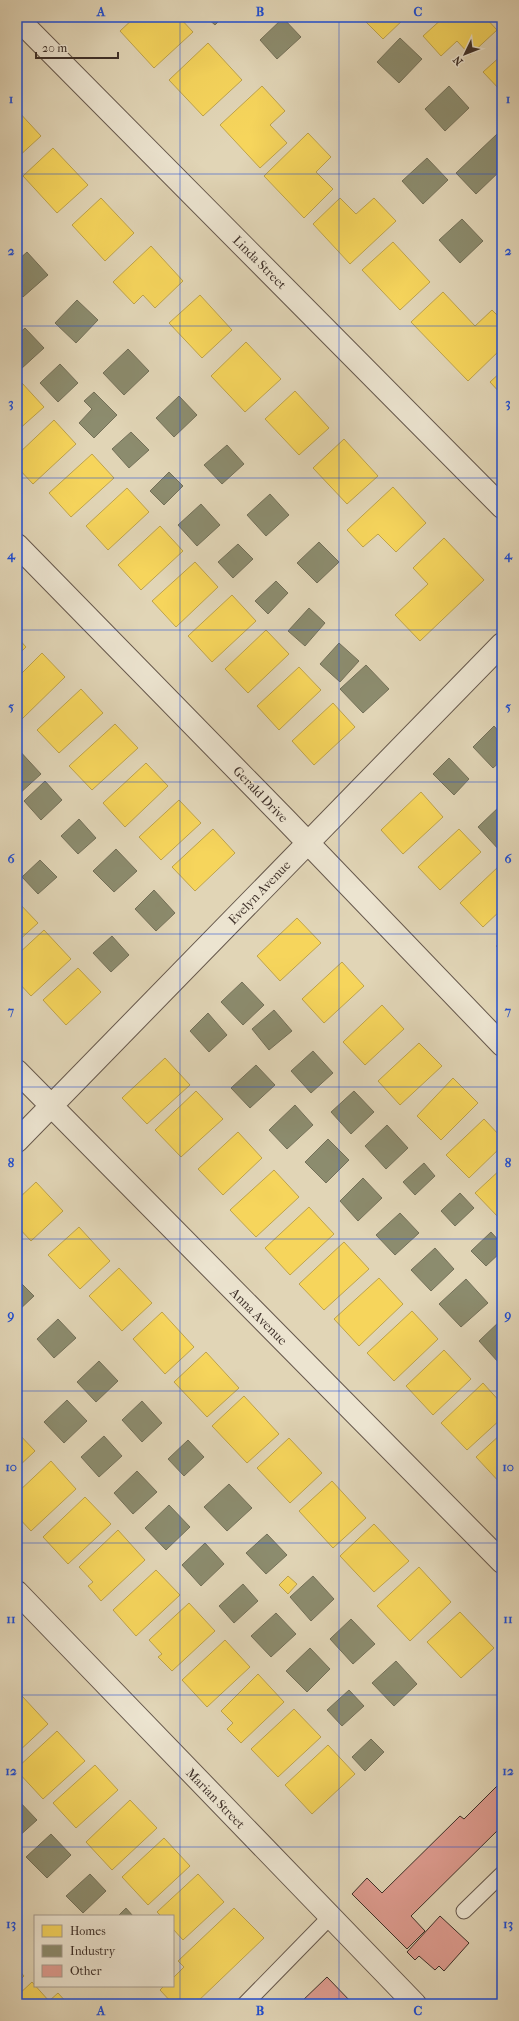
<svg xmlns="http://www.w3.org/2000/svg" width="519" height="2021" font-family="'IM FELL French Canon',serif">
  <rect width="100%" height="100%" fill="#e1d5b6"/>
  <filter id="stains"><feTurbulence type="fractalNoise" baseFrequency=".005" numOctaves="4"/><feColorMatrix values="0 0 0 0 .2 0 0 0 0 .09 0 0 0 0 .02 0 0 0 .5 -.17"/></filter>
  <radialGradient id="worn" r=".72"><stop offset=".6" stop-color="#630" stop-opacity="0"/><stop offset="1" stop-color="#630" stop-opacity=".3"/></radialGradient>
  <path fill="#f6d55c" stroke="#bea34c" d="M135,17H179L193,32L154,68L120,31Z
    M361,17H406L383,39Z
    M444,17H485L497,30L470,55L457,41L441,56L423,36Z
    M208,43L242,80L203,116L169,80Z
    M502,55V92L483,72Z
    M262,86L285,111L270,125L287,143L260,168L220,125Z
    M17,110L41,136L17,158Z
    M308,133L331,157L316,172L333,189L304,218L264,176Z
    M53,148L88,185L57,213L23,176Z
    M101,198L134,233L105,261L72,225Z
    M340,198L356,214L374,198L396,221L350,264L313,224Z
    M393,242L430,282L400,310L362,270Z
    M151,246L183,281L155,308L143,295L134,304L113,282Z
    M443,292L475,326L492,310L502,320V348L468,381L411,322Z
    M200,295L232,330L202,358L169,323Z
    M246,342L281,379L245,412L211,376Z
    M502,371V395L490,382Z
    M22,383L44,407L17,431V387Z
    M295,391L329,428L299,455L265,419Z
    M54,420L76,444L33,484L17,467V455Z
    M344,439L378,476L347,504L313,468Z
    M92,454L114,478L71,517L49,493Z
    M393,487L426,523L396,552L378,534L363,547L347,530Z
    M127,488L149,512L108,550L86,526Z
    M160,526L183,551L141,590L118,565Z
    M444,538L484,580L420,641L395,615L428,584L413,568Z
    M195,562L218,587L176,627L152,601Z
    M232,595L256,621L212,662L188,636Z
    M266,630L289,654L248,693L225,669Z
    M17,637L26,647L17,656Z
    M42,653L65,677L22,719L17,715V678Z
    M299,667L321,690L279,730L257,706Z
    M81,689L103,713L59,753L37,730Z
    M333,703L355,727L314,765L292,741Z
    M115,724L138,748L92,790L69,766Z
    M146,763L168,786L125,827L103,803Z
    M421,792L443,817L403,854L381,830Z
    M179,800L201,823L161,860L139,837Z
    M213,829L235,853L195,891L172,867Z
    M459,829L481,852L440,890L418,867Z
    M499,866L502,869V909L483,927L460,903Z
    M17,901L38,923L17,942Z
    M297,918L321,943L280,981L257,956Z
    M44,930L71,959L31,996L17,981V955Z
    M502,941V952L496,946Z
    M342,962L364,986L324,1023L302,999Z
    M78,968L101,992L66,1025L43,1000Z
    M382,1005L404,1029L365,1065L343,1042Z
    M419,1043L442,1066L400,1105L378,1081Z
    M165,1058L190,1085L147,1124L122,1098Z
    M453,1078L478,1103L441,1140L417,1116Z
    M196,1091L223,1119L181,1157L155,1130Z
    M484,1119L502,1138V1146L469,1178L446,1155Z
    M238,1132L262,1158L223,1195L198,1169Z
    M502,1168V1215L499,1218L475,1193Z
    M274,1170L299,1197L256,1237L230,1210Z
    M36,1182L63,1211L31,1241L17,1226V1200Z
    M309,1207L334,1234L290,1275L265,1248Z
    M79,1227L110,1261L80,1289L48,1255Z
    M344,1242L369,1269L324,1310L299,1284Z
    M119,1268L152,1303L122,1331L89,1296Z
    M379,1278L403,1304L359,1346L334,1319Z
    M412,1311L438,1339L394,1381L367,1353Z
    M162,1312L194,1347L165,1374L133,1339Z
    M444,1350L471,1379L433,1415L406,1386Z
    M206,1352L239,1388L207,1417L174,1382Z
    M483,1383L502,1404V1418L467,1450L441,1423Z
    M244,1396L279,1434L247,1463L212,1426Z
    M17,1432L35,1451L17,1468Z
    M502,1433V1485L476,1457Z
    M289,1438L322,1473L290,1503L257,1468Z
    M51,1461L76,1489L31,1531L17,1516V1493Z
    M332,1481L366,1518L333,1548L299,1511Z
    M85,1497L111,1524L68,1564L43,1537Z
    M374,1524L409,1561L374,1592L340,1556Z
    M118,1530L145,1560L101,1601L88,1586L93,1582L79,1567Z
    M419,1567L451,1602L410,1641L377,1606Z
    M156,1570L180,1595L136,1636L113,1610Z
    M288,1576L297,1584L288,1594L279,1585Z
    M189,1603L215,1631L172,1671L158,1657L162,1654L149,1640Z
    M460,1612L494,1648L461,1678L427,1642Z
    M225,1640L250,1667L207,1707L182,1680Z
    M258,1674L284,1702L241,1743L227,1729L233,1723L221,1711Z
    M22,1696L48,1724L17,1753V1701Z
    M294,1709L321,1737L278,1777L251,1749Z
    M57,1731L85,1761L43,1799L17,1771V1768Z
    M328,1745L355,1774L312,1814L285,1785Z
    M95,1765L118,1790L76,1828L53,1803Z
    M130,1800L157,1828L112,1870L86,1842Z
    M164,1838L190,1866L148,1905L122,1877Z
    M198,1874L224,1902L183,1940L173,1929V1916H161L157,1912Z
    M234,1908L264,1938L195,2004H173L160,1990L164,1986H173V1978L184,1967L178,1961Z
    M17,1968L24,1976L17,1983Z
    M32,1982L49,2001L58,1993L68,2004H17V1996Z"/>
  <path fill="#8c8c6e" stroke="#747059" d="M206,17H223L215,25Z
    M283,18L301,37L277,59L260,40Z
    M400,38L422,59L399,83L377,62Z
    M449,86L469,108L445,131L425,109Z
    M497,134L502,139V169L476,194L456,173Z
    M427,158L448,180L423,204L402,181Z
    M462,219L483,241L460,263L439,240Z
    M27,252L48,275L23,297L17,291V261Z
    M77,300L98,320L76,343L55,323Z
    M25,328L44,348L21,369L17,365V335Z
    M128,349L149,371L124,395L103,373Z
    M60,364L78,383L58,402L40,383Z
    M94,392L117,415L94,438L79,423L92,409L84,401Z
    M179,396L197,415L174,437L156,418Z
    M131,432L149,450L129,468L112,449Z
    M227,445L244,464L222,484L204,465Z
    M169,472L183,486L164,505L150,491Z
    M270,494L289,515L266,536L247,515Z
    M201,504L220,525L197,546L178,525Z
    M319,542L339,562L317,583L297,563Z
    M238,544L253,559L233,578L218,562Z
    M276,581L288,593L268,614L255,601Z
    M309,608L325,623L305,646L288,631Z
    M339,643L359,661L340,682L320,664Z
    M366,665L389,689L363,713L340,689Z
    M494,726L502,735V760L493,768L473,747Z
    M17,748L41,774L18,795L17,794Z
    M449,758L469,779L454,795L433,774Z
    M45,781L62,800L41,820L24,801Z
    M501,805L502,848L500,851L478,827Z
    M79,819L96,838L78,854L61,836Z
    M116,849L137,871L114,892L93,871Z
    M40,860L57,877L38,894L22,877Z
    M154,890L175,913L156,931L135,909Z
    M112,936L129,955L111,972L93,953Z
    M242,982L264,1005L243,1025L221,1002Z
    M274,1010L292,1031L269,1050L252,1029Z
    M208,1013L227,1035L209,1052L190,1031Z
    M313,1051L333,1073L311,1093L291,1071Z
    M256,1065L275,1085L250,1108L231,1088Z
    M354,1091L374,1112L351,1134L331,1112Z
    M295,1105L313,1125L287,1149L269,1130Z
    M387,1125L408,1148L386,1169L365,1146Z
    M328,1139L349,1160L326,1183L305,1162Z
    M424,1163L435,1176L415,1195L403,1182Z
    M363,1178L382,1198L358,1221L340,1201Z
    M460,1193L474,1208L455,1226L441,1211Z
    M400,1213L419,1233L395,1255L376,1235Z
    M491,1232L502,1244V1251L486,1266L471,1251Z
    M435,1248L454,1269L431,1291L411,1270Z
    M17,1279L34,1296L17,1312Z
    M466,1279L488,1303L461,1327L439,1304Z
    M58,1319L76,1338L54,1358L37,1339Z
    M502,1319V1360L499,1363L479,1341Z
    M99,1361L118,1381L96,1402L77,1382Z
    M67,1400L87,1421L64,1443L44,1422Z
    M142,1401L162,1423L142,1442L122,1420Z
    M104,1436L122,1456L99,1477L81,1457Z
    M188,1440L204,1457L184,1476L168,1459Z
    M137,1471L157,1492L133,1514L114,1493Z
    M229,1484L252,1508L227,1531L204,1507Z
    M169,1505L190,1527L166,1550L145,1528Z
    M267,1534L287,1555L266,1574L246,1553Z
    M205,1543L224,1564L201,1586L182,1565Z
    M313,1576L334,1599L311,1621L290,1597Z
    M243,1584L258,1601L234,1623L219,1606Z
    M276,1613L296,1634L271,1657L251,1636Z
    M351,1619L375,1644L353,1664L330,1639Z
    M310,1648L330,1669L307,1692L286,1671Z
    M396,1661L417,1684L394,1706L372,1683Z
    M349,1690L364,1706L342,1726L327,1710Z
    M371,1739L384,1752L365,1771L352,1757Z
    M17,1799L37,1820L17,1838Z
    M51,1834L71,1855L47,1878L26,1857Z
    M90,1874L106,1891L83,1913L66,1896Z
    M126,1908L133,1916H118Z"/>
  <path fill="#de9c90" stroke="#3d2f28" d="M502,1744V1753L497,1748Z
    M502,1781V1826L411,1916L425,1931L407,1949L352,1894L367,1878L382,1893L460,1816L464,1819Z
    M440,1916L469,1943L444,1971L439,1966L435,1970L419,1956L415,1960L407,1952Z
    M327,1977L353,2004H299Z"/>
  <g fill="none" stroke-linecap="round" stroke-linejoin="round">
    <defs>
      <path id="lane" d="M464,1911L502,1874
        M245,2004L330,1917"/>
      <path id="street" d="M17,18L502,507
        M17,545L287,821L502,1045
        M17,1071L502,1562
        M17,1141L502,644
        M17,1592L415,2004"/>
    </defs>
    <use href="#lane" stroke="#66584c" stroke-width="17"/>
    <use href="#street" stroke="#66584c" stroke-width="24"/>
    <use href="#lane" stroke="#ece4d0" stroke-width="15"/>
    <use href="#street" stroke="#ece4d0" stroke-width="22"/>
  </g>
  <path fill="none" stroke="#1d4ed8" stroke-width="1" stroke-opacity="0.55" d="M180,17V2004M339,17V2004M17,174H502M17,326H502M17,478H502M17,630H502M17,782H502M17,934H502M17,1087H502M17,1239H502M17,1391H502M17,1543H502M17,1695H502M17,1847H502"/>
  <g text-anchor="middle" stroke-width="4" stroke-linejoin="round" paint-order="stroke">
    <g font-size="13" fill="#3d2f28" stroke="#ece4d0">
      <text transform="translate(260 262) rotate(45)" y="5">Linda Street</text>
      <text transform="translate(261 794) rotate(46)" y="5">Gerald Drive</text>
      <text transform="translate(259 892) rotate(-46)" y="5">Evelyn Avenue</text>
      <text transform="translate(259 1316) rotate(45)" y="5">Anna Avenue</text>
      <text transform="translate(216 1798) rotate(46)" y="5">Marian Street</text>
    </g>
  </g>
  <rect width="519" height="2021" fill="none" stroke="#e1d5b6" stroke-width="44"/>
  <rect x="34" y="1915" width="140" height="72" fill="#ece4d0" stroke="#a69c8d"/>
  <rect x="42" y="1925" width="20" height="12" fill="#f6d55c" stroke="#a69c8d"/>
  <text x="70" y="1935" font-size="12" fill="#3d2f28">Homes</text>
  <rect x="42" y="1945" width="20" height="12" fill="#8c8c6e" stroke="#a69c8d"/>
  <text x="70" y="1955" font-size="12" fill="#3d2f28">Industry</text>
  <rect x="42" y="1965" width="20" height="12" fill="#de9c90" stroke="#a69c8d"/>
  <text x="70" y="1975" font-size="12" fill="#3d2f28">Other</text>
  <g transform="translate(465 54) rotate(227)" stroke="#ece4d0" stroke-width="3" paint-order="stroke">
  <path d="M0-3L7 15L0 10L-7 15Z" fill="#3d2f28"/>
  <text y="-6" font-size="11" font-weight="bold" text-anchor="middle" fill="#3d2f28">N</text>
  </g>
  <path d="M36 52v6h82v-6" fill="none" stroke="#3d2f28" stroke-width="2"/>
  <text x="42" y="52" font-size="12" fill="#3d2f28" stroke="#ece4d0" stroke-width="3" paint-order="stroke">20 m</text>
  <rect x="22" y="22" width="475" height="1977" fill="none" stroke="#1d4ed8" stroke-width="1.5"/>
  <g font-size="13" text-anchor="middle" font-weight="bold" fill="#1d4ed8">
    <text x="101" y="16">A</text>
    <text x="260" y="16">B</text>
    <text x="418" y="16">C</text>
    <text x="11" y="103">1</text>
    <text x="508" y="103">1</text>
    <text x="11" y="255">2</text>
    <text x="508" y="255">2</text>
    <text x="11" y="407">3</text>
    <text x="508" y="407">3</text>
    <text x="11" y="559">4</text>
    <text x="508" y="559">4</text>
    <text x="11" y="711">5</text>
    <text x="508" y="711">5</text>
    <text x="11" y="863">6</text>
    <text x="508" y="863">6</text>
    <text x="11" y="1015">7</text>
    <text x="508" y="1015">7</text>
    <text x="11" y="1167">8</text>
    <text x="508" y="1167">8</text>
    <text x="11" y="1319">9</text>
    <text x="508" y="1319">9</text>
    <text x="11" y="1471">10</text>
    <text x="508" y="1471">10</text>
    <text x="11" y="1623">11</text>
    <text x="508" y="1623">11</text>
    <text x="11" y="1775">12</text>
    <text x="508" y="1775">12</text>
    <text x="11" y="1928">13</text>
    <text x="508" y="1928">13</text>
    <text x="101" y="2015">A</text>
    <text x="260" y="2015">B</text>
    <text x="418" y="2015">C</text>
  </g>
  <rect width="100%" height="100%" filter="url(#stains)"/>
  <rect width="100%" height="100%" fill="url(#worn)"/>
</svg>
